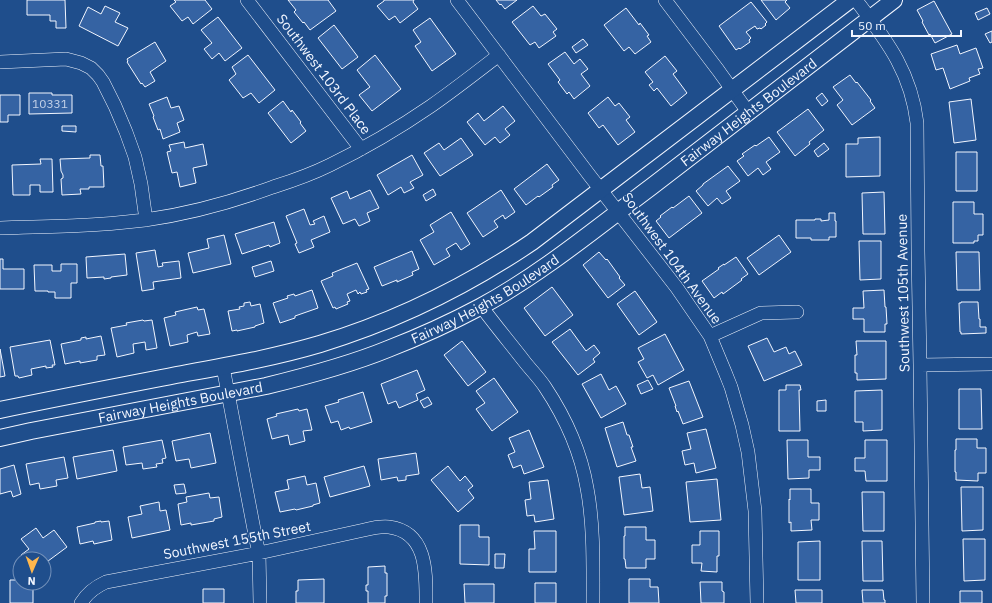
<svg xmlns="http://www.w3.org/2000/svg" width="992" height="603" font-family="'IBM Plex Sans',sans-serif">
  <rect width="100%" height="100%" fill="#1f4e8c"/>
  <path fill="#3563a3" stroke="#f2f6ff" d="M27,0H65L66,28H56V21H50V15H27Z
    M174,0H205L212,9L193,24L188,17L182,21L170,6L176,2Z
    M288,0H328L336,11L310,30L304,22L303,23L294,12L296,10Z
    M384,0H414L413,2L418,9L400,23L395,16L389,20L377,6L384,1Z
    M496,0H517L505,9L501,4L500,5Z
    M761,0H787L785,2L790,8L776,20Z
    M934,1L952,34L935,43L930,34L929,35L922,22L923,21L917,10Z
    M751,2L767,22L765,24L766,25L761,29L760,28L757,29L755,26L746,32L751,38L749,40L750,42L740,49L739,48L736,50L719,26Z
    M105,6L120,13L115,22L128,28L118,46L79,26L88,7L101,14Z
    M533,6L541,16L545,14L557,29L553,32L556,36L539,48L535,42L530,45L512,22Z
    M626,8L639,25L640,23L649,35L647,36L651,42L635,54L629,47L624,51L604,25Z
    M987,8L990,14L978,20L975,13Z
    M218,17L242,48L225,61L219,53L212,59L204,49L212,43L201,30Z
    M430,18L456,54L432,71L415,46L421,42L413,30Z
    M334,25L358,57L342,69L318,38Z
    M992,31V42L990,43L985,34Z
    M583,39L588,45L576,53L572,47Z
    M155,42L166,61L150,72L155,81L145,87L142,83L141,84L127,62L128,61L127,59Z
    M957,45L960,54L976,48L983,68L978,69L980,74L969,78L970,81L950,89L943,68L936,70L931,54Z
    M565,52L574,64L580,59L588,69L581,74L590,86L574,99L569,92L567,94L558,82L560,80L548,64Z
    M248,55L275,90L259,103L251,93L243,98L229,80L236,74L232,67Z
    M375,55L401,89L372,111L359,95L370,87L357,70Z
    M665,56L677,71L673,74L687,93L671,106L657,88L654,91L649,85L653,82L645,72Z
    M850,75L856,83L857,82L871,100L870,101L875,108L852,125L837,105L843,100L833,87Z
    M29,93H52V95H72V113L29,114Z
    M822,93L828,101L822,106L816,98Z
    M0,95H20V115H8V122H0Z
    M167,97L171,108L179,106L184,120L177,123L180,132L163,139L160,129L158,130L153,117L154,116L149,104Z
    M608,97L615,106L619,103L630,117L626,120L635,132L618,145L603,125L599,128L588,113Z
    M971,99L976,140L954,143L949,102Z
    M283,101L291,112L292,110L301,122L300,123L306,131L291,143L268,113Z
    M503,106L515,121L505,129L510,135L500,143L495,137L485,145L467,122L478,113L484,121Z
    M808,109L824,130L809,142L810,144L795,156L777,132Z
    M62,126H76V132L62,131Z
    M769,137L780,152L766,162L771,169L763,175L758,168L748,176L737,161L744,156L742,154L755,145L756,146Z
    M880,137V176L846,177V144H858V138Z
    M461,138L473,155L440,176L424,153L439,143L444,150Z
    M184,142L185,148L203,144L207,165L193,168L196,183L180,187L177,172L172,173L167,152L171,151L169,145Z
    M824,143L829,149L818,157L814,151Z
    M956,152H977V191H956Z
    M90,155H100L101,166H103L104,187H89V189H80L81,194L62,195L61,179L63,178V175L61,171L60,159L90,158Z
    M412,155L423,175L410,182L414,188L404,193L401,187L388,195L377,175Z
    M40,159H52L53,192H40V185H30V195H13L12,165L41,164Z
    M547,164L559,180L552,185L553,187L539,197L538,196L526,205L514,189Z
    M728,166L740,181L726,191L731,198L722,204L717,198L708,206L696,191L703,185V184Z
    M433,189L436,195L426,201L423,195Z
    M370,190L379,208L367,213L370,221L359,226L355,219L343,224L331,198L347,191L350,199Z
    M501,190L515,212L505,219L503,215L494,221L498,227L483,237L467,213Z
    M884,192L885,234H863L862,193Z
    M689,196L702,213L669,238L656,221L661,217L660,216L672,207L673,208Z
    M953,202H974V214H983V235H978V241H974V243H953Z
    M304,209L310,225L315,224L313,221L324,216L330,232L311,240L314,247L299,253L295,244L297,243L286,216Z
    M451,212L470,244L461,250L456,243L446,249L450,256L434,265L420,240L434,232L430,225Z
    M829,213H835V221H836V237H829V240H811V238H796V220H815V219H821V221L829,220Z
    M274,222L280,243L270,247L269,245L242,254L235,234Z
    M224,235L231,264L193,273L188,253L209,248L207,239Z
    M779,235L791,252L759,275L747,258Z
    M859,241H881V279L860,280Z
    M155,250L158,267L163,266L162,263L179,261L181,278L153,282L154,289L142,291L136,253Z
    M412,251L419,269L412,272L413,275L397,282V280L382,286L374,267Z
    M599,252L606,260L607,259L620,277L619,278L625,285L608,298L583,265Z
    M956,252H979L980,290H957Z
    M125,254L127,275L111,277V278L104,279V277L87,278L86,257Z
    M736,257L748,274L741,279L742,280L723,294L722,292L714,298L702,281L719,269L718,268L724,264V265Z
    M0,259H3V269H24V289H0Z
    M271,261L274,271L255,277L252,267Z
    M357,263L369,289L366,290L367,292L361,294L360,292L358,294L356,290L347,294L350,301L347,302L348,304L336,309L335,307L333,308L321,281L333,276L332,273Z
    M61,264H77V283H71V298H55V292H48V291H35L34,265H52V271H61Z
    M552,287L573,315L545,336L524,308Z
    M312,290L318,308L295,316V318L280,323L273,303L288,298L287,296L294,294L295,296Z
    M884,290L885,307H886L887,324H885V332H864V319H853V308H864L863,291Z
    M635,291L657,322L639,335L617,304Z
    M250,302L251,306L260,304L264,323L255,326V327L237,331V330L232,331L228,311L240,309L239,307L244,306V303Z
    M961,302H978L979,319H980V327H986V333L961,334V332H960L959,303H961Z
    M197,307L198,310L204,309L210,334L198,336L197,332L187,335L188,342L170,346L164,318L176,315L175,312Z
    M143,320L144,321L152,320L157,348L146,350L145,342L133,344L134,353L117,357L111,328L127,325L126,323Z
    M570,329L586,351L594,345L600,353L593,359L595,362L578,375L552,342Z
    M665,334L684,370L658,385L653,375L647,378L638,362L644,359L638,348Z
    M101,336L105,355L97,356V360L80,363V361L65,364L61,344L81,340V338L86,337V339Z
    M767,338L774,352L786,347L789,354L795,351L802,365L764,381L748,346Z
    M50,340L55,365H52L53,367L46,368V366L31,369L32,375L19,378L18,376H15L10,347Z
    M462,341L486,372L468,386L444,355Z
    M856,341H886V379L857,380V373H855V355H857Z
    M0,349L5,376L0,377Z
    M417,370L425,390L416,394L418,400L399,408L396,401L388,404L381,384Z
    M601,374L609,390L616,386L626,404L601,418L582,384Z
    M494,378L518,412L492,431L476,409L485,403L476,391Z
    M648,380L653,389L641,394L637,385Z
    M689,381L703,417L683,424L678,411L677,412L675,406H676L669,388Z
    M786,385H800L801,390H799L800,431H779V390H786Z
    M959,389H981L982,429H959Z
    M882,390V430L863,431V422H855V391Z
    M363,392L372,422L350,429L349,427L341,430L338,421L331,423L325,406L339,402L338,400Z
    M428,397L432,404L424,408L420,401Z
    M826,400V411H817V401Z
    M298,409L299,411L307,409L312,430L303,431L305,441L290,445L288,435L272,439L267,419L277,416L276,414Z
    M623,422L627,435H629L633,447H631L636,461L617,467L605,428Z
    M706,429L716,468L696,473L694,463L685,465L682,451L691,449L687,433Z
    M529,430L544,467L524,474L521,465L513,468L508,455L515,452L509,438Z
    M210,433L216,463L191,468L189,459L176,461L172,441Z
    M956,439H977V448H986V473H978V481L956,480V472H955V450H956Z
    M162,440L166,458L162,459L163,463L156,464L157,467L143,469L142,463L126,465L123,447Z
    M787,440H808V457H820V470H809V478L788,479Z
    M865,440H887V481H866L865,471H855V458H865Z
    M113,450L117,471L77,479L73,457Z
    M416,453L419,474L406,476V480L398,481L397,477L381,480L378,459Z
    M64,457L68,478L56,480L57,486L40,489L39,483L30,485L26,464Z
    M14,465L21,494L13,497L11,491L0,494V469Z
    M364,466L370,486L330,497L324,477Z
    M448,466L460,481L465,476L473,486L468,490L474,498L458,512L431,480Z
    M640,474L642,488L650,487L653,511L624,515L619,477Z
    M305,476L307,485L316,483L320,503L313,505V506L296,510L295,509L280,512L275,492L289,489L287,480Z
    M717,479L721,520L690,522L686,482Z
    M548,480L554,519L535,522L534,515L527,516L525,500L531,499L529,482Z
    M184,484L186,493L176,494L174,485Z
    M961,487H983V530L962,531Z
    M790,489H811V503H819V520H811L812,530L791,531V522L789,523V499L790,500Z
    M862,492H884V531H863Z
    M209,493L210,498L219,497L222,517L214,519V521L191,525V523L181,525L178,504L187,502L186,497Z
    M159,502L160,511L166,510L170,530L132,538L128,517L142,514L140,506Z
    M101,521V522L109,521L112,540L94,544L93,541L80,544L77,527L95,523V522Z
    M460,525H479V537H489V565L460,564Z
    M625,527H646V540H655V559H646V568H626L625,559H624V536H625Z
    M36,528L43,538L54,530L67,547L44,564V559H24L21,555L29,549L21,539Z
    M534,531H556V572H529V549H535Z
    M700,531H719V556H717V572L701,571L702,563H692V545H700Z
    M963,539H985V580L964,581Z
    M820,541V580H798V542Z
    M862,541H882L883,581H863Z
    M495,554H505L504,568H495Z
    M385,566V573H387V596H385V603H368V591H366V585H368V567Z
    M324,579V603H296V591H298V580Z
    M629,579H650V587H658L659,603H629Z
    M10,580H20V583H33V603H10Z
    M700,582H722V591L724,592V603H701Z
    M535,583H556V603H535Z
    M464,584H494V603H465Z
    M203,589H224V603H203Z
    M795,590H822V603H796Z
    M862,590H883L884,600H885V603H863Z
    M960,591H982V603H960Z"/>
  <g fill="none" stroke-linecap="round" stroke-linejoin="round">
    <defs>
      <path id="minor" d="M247,0L361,149
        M457,0L590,176L677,288L710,336L725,372L731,387L742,425L748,452L755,511L757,603
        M665,0L718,70L748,112
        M856,0C886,40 911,71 917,123L918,250L920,365L923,603
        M0,62L66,59L81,63L91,68L98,75L103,82L115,106L126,132L135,157L141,184L146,220
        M0,228C48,227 97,226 145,220C188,214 232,202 273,187C292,181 312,174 330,165C365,148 399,128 431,106C454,90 477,72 499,55
        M481,306C495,325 510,343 524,361C531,370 539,378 545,387C565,417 581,453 587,488C594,525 593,565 593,603
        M710,336L761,313L797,312
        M920,365L992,364
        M223,367L256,540L259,553L260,603
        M81,603C87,593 95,587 106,582L259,553L364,530C372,528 380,526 389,527C428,532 426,574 426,603"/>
      <g id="tertiary">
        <path d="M0,410C62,397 125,385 187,373C232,365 276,357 320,344C396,321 467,286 532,242L850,0"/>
        <path id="s1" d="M0,438L31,431L266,386C307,376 349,365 388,349C419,337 450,323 480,307C541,274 595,229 651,187C732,125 813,63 894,0"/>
      </g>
    </defs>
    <use href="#minor" stroke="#f2f6ff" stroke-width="14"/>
    <use href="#tertiary" stroke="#f2f6ff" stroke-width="18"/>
    <use href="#minor" stroke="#1f4e8c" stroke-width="13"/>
    <use href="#tertiary" stroke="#1f4e8c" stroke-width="16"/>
  </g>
  <g text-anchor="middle" stroke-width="3" stroke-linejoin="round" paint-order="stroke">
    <g font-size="12" fill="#c3d1e8">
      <text x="50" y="108">10331</text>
    </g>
    <g font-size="14" fill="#f2f6ff" stroke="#1f4e8c">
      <text transform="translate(324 74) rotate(53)" y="5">Southwest 103rd Place</text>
      <text dy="5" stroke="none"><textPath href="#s1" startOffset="832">Fairway Heights Boulevard</textPath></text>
      <text transform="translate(672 258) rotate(54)" y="5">Southwest 104th Avenue</text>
      <text transform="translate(903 293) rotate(-91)" y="5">Southwest 105th Avenue</text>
      <text dy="5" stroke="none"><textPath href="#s1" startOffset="508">Fairway Heights Boulevard</textPath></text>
      <text dy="5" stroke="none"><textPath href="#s1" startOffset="184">Fairway Heights Boulevard</textPath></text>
      <text transform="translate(237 540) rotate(-11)" y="5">Southwest 155th Street</text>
    </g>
  </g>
  <g transform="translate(32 571) rotate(182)"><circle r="19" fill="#1f4e8c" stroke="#7391ba"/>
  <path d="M0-3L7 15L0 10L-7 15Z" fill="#ffb74d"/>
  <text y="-6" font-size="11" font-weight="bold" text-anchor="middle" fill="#f2f6ff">N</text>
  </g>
  <path d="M852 30v6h109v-6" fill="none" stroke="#f2f6ff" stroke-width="2"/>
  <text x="858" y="30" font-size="12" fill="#f2f6ff" stroke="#1f4e8c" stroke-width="3" paint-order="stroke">50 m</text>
</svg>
